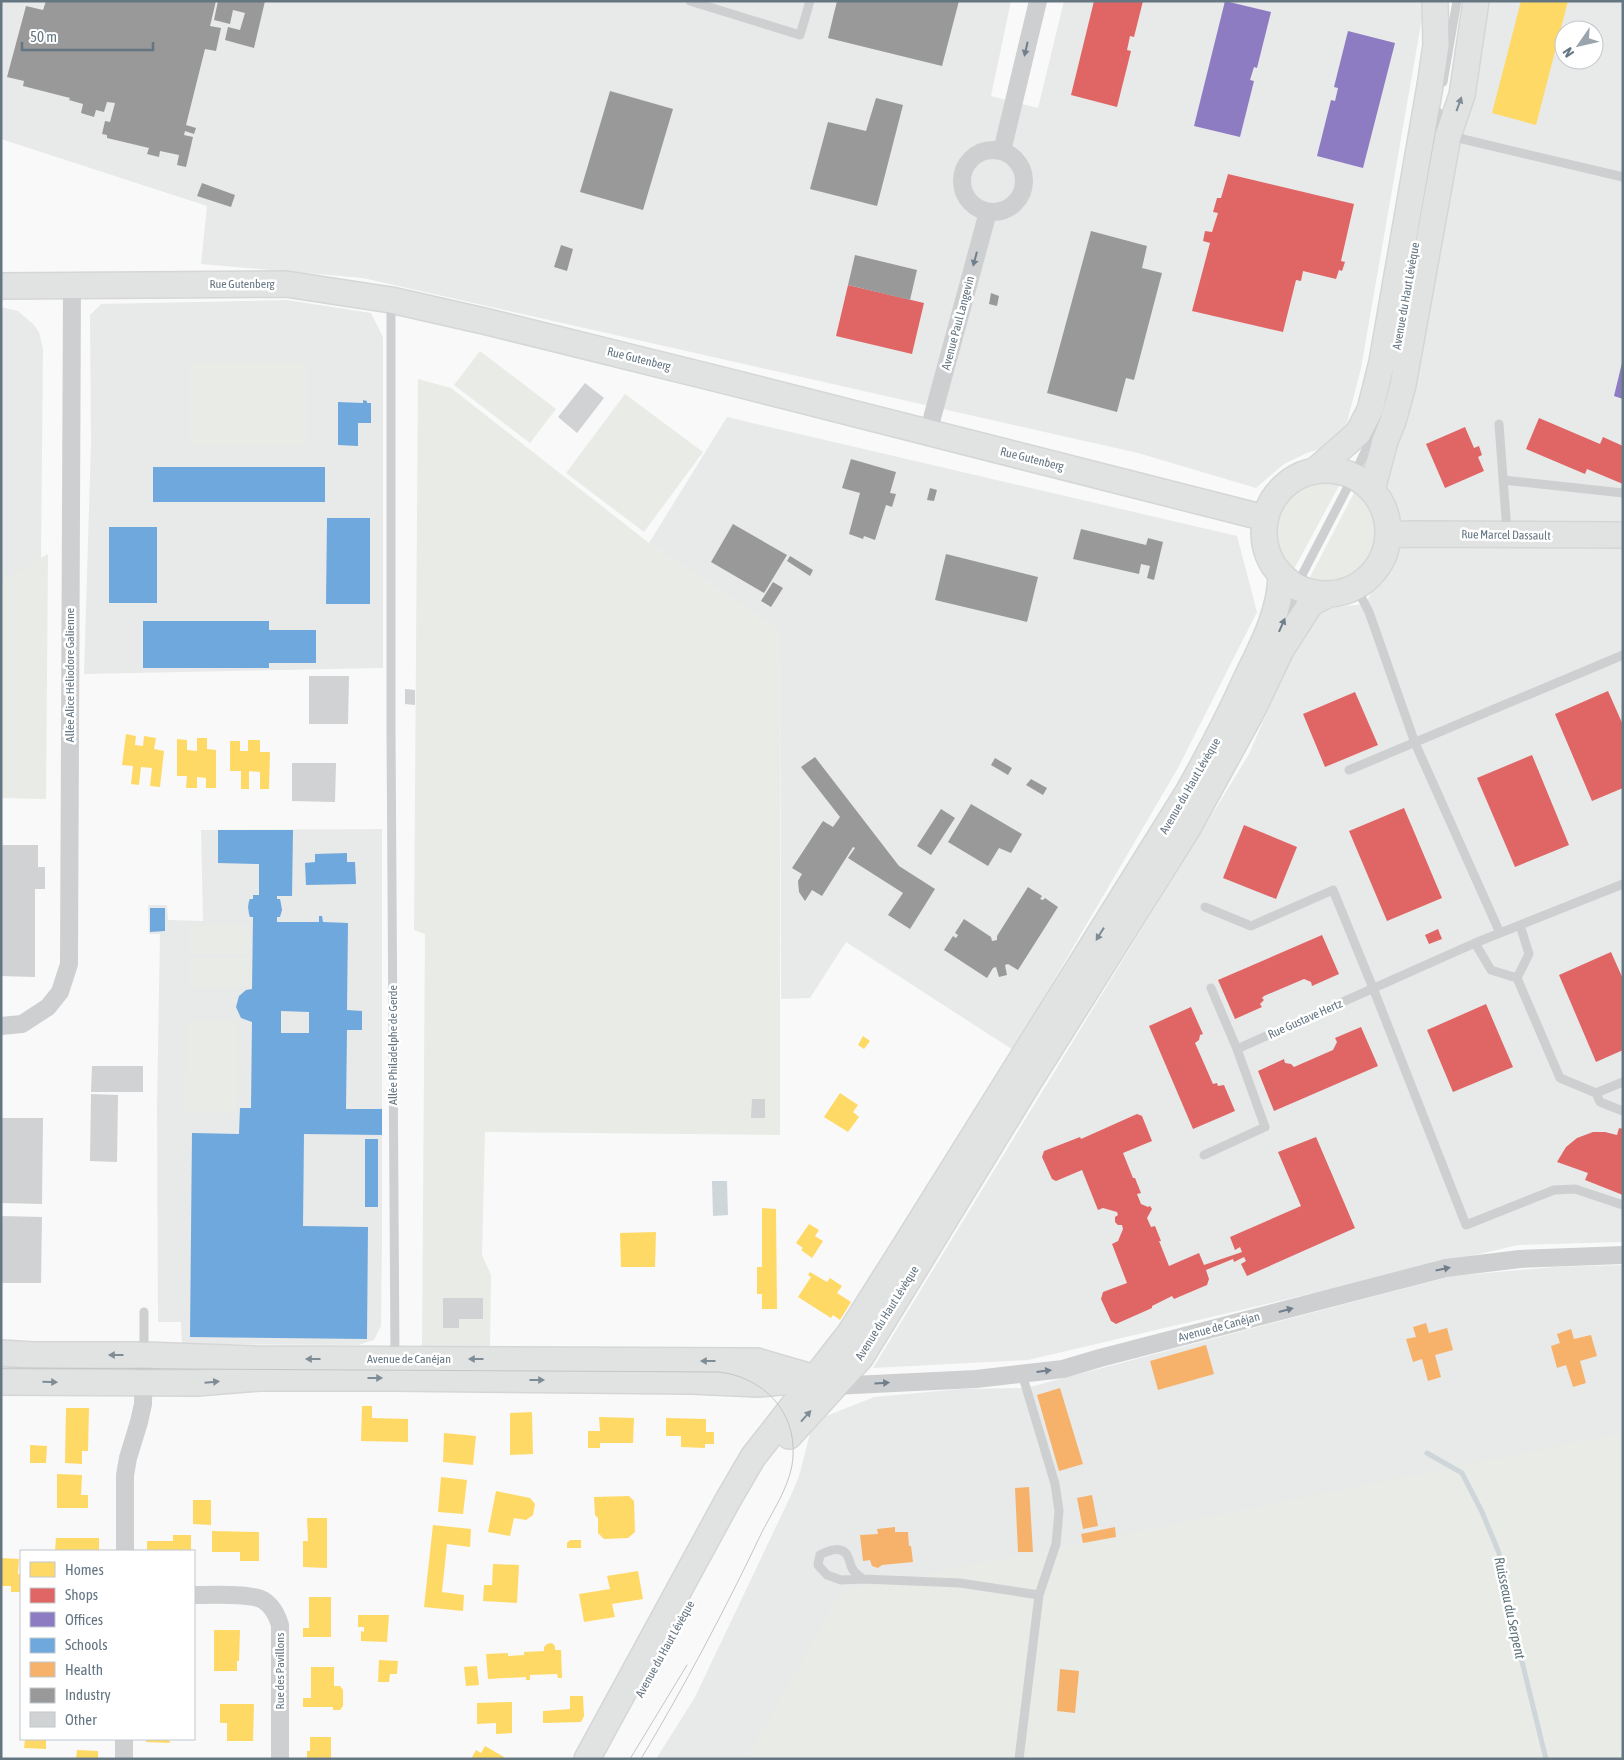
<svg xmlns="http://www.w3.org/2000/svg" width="1624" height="1760" font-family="'Asap Condensed',sans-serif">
  <rect width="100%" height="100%" fill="#f9f9f9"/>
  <path fill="#e8e9e9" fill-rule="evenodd" d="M1,1H1011L991,96L1038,108L1064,1H1425L1361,368L1342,442L1307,453L1284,464L1256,488L1138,453L363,278L201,264L207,206L1,139Z
    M1479,1H1623V1242L1518,1245L1028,1360L873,1368L1249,754L1311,610L1365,604L1385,570L1400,528L1373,466ZM1564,30H1594V60H1564Z
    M287,300L371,313L383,337V668L84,674L91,443L90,315L101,304Z
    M1,307L18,311L33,324L39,332L43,349L41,559L1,583Z
    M727,417L1237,536L1257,612L1178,768L1013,1050L846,942L810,998L781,999L780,631L649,543Z
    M382,829V1238L381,1326L374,1340L358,1345L182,1344L181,1322H158L157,1105L160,934H149L148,905H167L168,920L203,921L201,830Z
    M1623,1265V1759H656L695,1697L792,1493L799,1476L813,1422L824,1417L874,1397L961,1389L1026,1388L1452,1276L1554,1267Z"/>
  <path fill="#e8ebe6" d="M480,351L556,409L530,443L454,385Z
    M190,362H306V446H190Z
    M418,379L451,388L649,543L780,631V1135L485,1132L482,1255L491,1275L490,1347L422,1346L425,934L414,930Z
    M625,394L703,452L644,532L566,473Z
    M1325,479L1341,482L1293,571C1290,568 1286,564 1283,560C1260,525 1288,485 1325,479Z
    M1356,489C1406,528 1366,599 1308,581Z
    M48,554L46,799L1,798V581Z
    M190,926H249V954H190Z
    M190,957H249V986H190Z
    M186,1021L238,1022L237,1113L185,1112Z
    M1623,1433V1759H746L841,1591Z"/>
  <path fill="#ced6d9" d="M712,1181H727L728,1215L713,1216Z"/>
  <path fill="#ffd966" d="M1521,1H1568L1536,125L1492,113Z
    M126,734L136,736L135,745L143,746L144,736L156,738L154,749L164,751L160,787L150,786L152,768L141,767L139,785L131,784L133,766L122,765Z
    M197,738H207V749L216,750V788H206V778L197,777V788H186L187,776H177V739L187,740V750L197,751Z
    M248,740H260V752H270L269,789H260V772L249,771V789H241V771H230V741H240V751H248Z
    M863,1036L870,1041L864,1049L858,1045Z
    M840,1093L858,1105L853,1112L859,1117L848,1132L824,1117Z
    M762,1208L776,1209L777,1309H762V1294H757V1267H762Z
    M809,1224L819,1230L815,1236L823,1241L812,1258L801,1250L803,1248L796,1243Z
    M656,1232L655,1267H621L620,1233Z
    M810,1272L827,1282L830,1278L842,1286L837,1293L851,1302L840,1320L833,1315L831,1318L798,1297L811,1277L808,1275Z
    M362,1406H372V1418L408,1419V1442L361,1441Z
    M66,1408H89L88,1451H82V1464L65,1463Z
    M532,1412L533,1454L510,1455V1413Z
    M599,1417L634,1418L633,1443H600V1448H588V1431H600Z
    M666,1418L706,1419V1432H714V1444H705V1448L681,1447V1436H666Z
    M444,1433L476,1436L473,1465L443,1462Z
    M30,1445L47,1446L46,1463H30Z
    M57,1474L82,1475L81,1495H88V1508H57Z
    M441,1477L467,1480L463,1514L438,1512Z
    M496,1491L530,1498L535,1504L533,1515L526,1520L514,1518L510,1536L488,1532Z
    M629,1496L634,1501L635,1532L628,1538L604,1539L598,1533V1518L595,1515L594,1497Z
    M193,1500H211V1525L193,1524Z
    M307,1518H327V1568L303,1567V1541H308Z
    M433,1525L471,1529L470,1547L447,1544L442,1592L464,1595L463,1611L424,1607Z
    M212,1531L259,1532V1561H240V1552H212Z
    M173,1535H191V1551H147V1541H173Z
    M56,1538H99V1551H55Z
    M570,1540H581V1548H567V1543Z
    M1,1558L19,1559L18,1574H21V1592H11V1586H1Z
    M493,1564L519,1565L517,1603L483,1601L484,1585H492Z
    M638,1571L643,1599L612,1604L615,1617L584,1622L579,1594L610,1589L607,1576Z
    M309,1597H331V1637H303V1628H309Z
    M358,1615H389L387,1642L361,1641V1631L364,1632V1627H358Z
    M214,1630H240L239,1661H237V1671H214Z
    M552,1643L555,1646V1650H561L562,1678H558L557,1674L530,1675V1680H526V1677L488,1679L486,1654L508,1653V1656L524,1655V1652L544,1651V1647L547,1644Z
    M379,1660L398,1661L397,1674H390L389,1682H378Z
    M477,1666L479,1685L466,1686L464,1667Z
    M311,1667H334V1686H340L343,1690V1706L340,1710H333V1707H303V1698H311Z
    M570,1696H583L584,1716L581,1722L543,1723V1711L570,1709Z
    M512,1702V1733L496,1734V1723L477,1724V1703Z
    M220,1704H254L253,1741H227V1723H220Z
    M310,1737H331V1759H307V1751H310Z
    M25,1739H46V1749L24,1748Z
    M146,1739H169L170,1743L146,1742Z
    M485,1746L504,1757L503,1759H471L476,1750L481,1753Z
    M77,1750L98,1751V1759H76Z"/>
  <path fill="#e06666" d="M1094,1H1143L1134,37L1130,36L1127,50L1131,51L1117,107L1071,95Z
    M1228,174L1354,204L1341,261L1345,262L1342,271L1339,270L1336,279L1303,271L1301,281L1296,280L1283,332L1192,311L1210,243L1203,241L1205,231L1212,232L1218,213L1213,212L1217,198H1221Z
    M848,285L924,303L912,354L836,336Z
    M1539,418L1600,444L1603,437L1623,446V484L1587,469L1585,474L1526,449Z
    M1465,427L1474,448L1479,446L1482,455L1478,457L1484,471L1445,488L1426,444Z
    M1608,691L1623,725V788L1592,801L1555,714Z
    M1355,692L1378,745L1325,767L1303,714Z
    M1532,755L1569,845L1515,867L1477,778Z
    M1404,808L1442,898L1387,921L1349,831Z
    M1244,825L1297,847L1276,899L1223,878Z
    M1438,929L1442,939L1429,944L1425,935Z
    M1322,935L1339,974L1312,986L1311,982L1304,979L1264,996L1262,998L1264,1000L1260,1004L1262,1007L1235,1019L1218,980Z
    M1611,952L1623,979V1050L1596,1062L1559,975Z
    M1486,1004L1513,1067L1453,1092L1427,1030Z
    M1191,1007L1203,1034L1200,1035L1199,1040L1195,1043L1213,1084L1217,1083L1218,1086L1224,1085L1235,1111L1193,1129L1149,1026Z
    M1361,1027L1378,1066L1274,1111L1258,1071L1284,1059L1285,1063L1291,1064L1294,1067L1333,1050L1337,1042L1335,1038Z
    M1137,1114L1142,1116L1152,1141L1123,1153L1133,1178H1135L1141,1193L1137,1194L1141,1204L1148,1207L1150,1206L1152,1209L1147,1218L1151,1227L1155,1226L1161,1241H1159L1169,1266L1199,1253L1204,1265L1242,1252L1240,1247L1235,1250L1230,1237L1301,1206L1278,1152L1316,1137L1355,1228L1247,1276L1241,1264L1246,1261L1244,1257L1234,1262L1233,1259L1206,1270L1209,1279L1207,1285L1174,1299L1172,1296L1152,1306V1308L1116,1324L1111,1321L1101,1299L1103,1292L1127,1283L1112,1244L1118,1241L1123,1229L1122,1225H1118L1115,1222V1217L1118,1215L1117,1212L1103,1208L1098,1210L1082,1170L1056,1181L1052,1179L1042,1157L1044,1151L1080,1137L1081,1139Z
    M1619,1128L1623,1129V1195L1585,1180L1588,1173L1557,1162L1566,1147L1577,1138L1593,1132H1605L1617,1135Z"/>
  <path fill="#8e7cc3" d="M1225,1L1271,12L1257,68L1254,67L1250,80L1254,81L1240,137L1194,126Z
    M1348,31L1395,43L1363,168L1317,156L1331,100L1335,101L1338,88L1334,87Z
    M1622,363H1623V399L1614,396Z"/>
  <path fill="#6fa8dc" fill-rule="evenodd" d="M363,400L367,401V403H371V423H358V446L338,445V402L363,403Z
    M153,467H325V502H153Z
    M327,518H370V604H326Z
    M109,527H157V603H109Z
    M143,621H269V630H316V663H269V668H143Z
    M218,830H293L292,896H277V899H280L281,904L282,910L280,917H277V922H319V916H322L323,922L348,923L347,1010L362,1011V1030H347L346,1109H382V1135L304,1134L303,1226L368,1227L367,1339L190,1337L192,1133L239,1134L240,1108H251L252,1022L241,1018L236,1007L239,996L246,990L252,989L253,917H250L249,914L248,907L249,901L250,899H253V895H259V864L218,863ZM281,1011L309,1012V1033H281Z
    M347,853V862H355L356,884L306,885L305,863L315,862V854Z
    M150,908H165V931L150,932Z
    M365,1139H378V1207H365Z"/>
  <path fill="#f6b26b" d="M1426,1323L1429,1333L1447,1328L1453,1350L1435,1355L1441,1377L1428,1381L1422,1359L1413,1362L1406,1339L1416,1337L1413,1327Z
    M1571,1329L1574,1339L1591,1335L1597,1356L1580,1361L1586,1383L1573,1387L1566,1365L1557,1368L1551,1346L1560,1343L1557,1334Z
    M1206,1345L1214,1374L1158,1390L1150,1361Z
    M1060,1388L1083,1464L1059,1471L1037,1395Z
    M1029,1487L1033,1552H1018L1015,1488Z
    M1092,1495L1098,1526L1083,1529L1077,1498Z
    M895,1527V1532H908L909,1546H911L913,1562L882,1565L878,1568L872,1566L870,1560L863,1561L860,1535L878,1534L877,1529Z
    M1115,1527L1116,1537L1083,1543L1081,1534Z
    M1060,1669L1079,1671L1075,1713L1057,1711Z"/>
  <path fill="#999" d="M46,1H216L210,26L221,28L216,51L205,49L186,125L196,128L194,134L185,131L184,135L193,137L186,167L177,165L179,155L160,151L159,157L147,154L149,148L107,138V135L102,134L105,121L110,122L115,103L107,102L104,112L96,110L94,117L81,113L83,104L69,100L70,98L23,86L24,81L7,77L26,6L43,10Z
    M218,1H265L254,48L225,40L228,27L240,30L245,13L233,10L230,24L214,20Z
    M837,1H959L942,66L828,38Z
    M610,91L673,109L643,210L580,192Z
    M876,98L903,105L877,206L810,189L828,122L866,131Z
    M202,183L235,195L231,207L197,196Z
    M1091,231L1147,246L1142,268L1162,273L1134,380L1126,378L1117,412L1047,393Z
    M561,245L573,249L567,271L554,267Z
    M855,255L917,270L910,300L848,285Z
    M991,293L999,296L997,306L989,304Z
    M851,459L896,472L890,493L896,494L892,507L886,505L875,540L864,536L863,539L849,534L860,493L842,488Z
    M930,488L937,490L934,501L927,500Z
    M733,524L787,555L764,593L711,562Z
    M1081,529L1146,545L1148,538L1163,542L1154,580L1147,578L1150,566L1141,564L1139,574L1073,559Z
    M946,554L1038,577L1027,622L935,600Z
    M790,556L813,570L810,576L787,561Z
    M773,582L783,588L771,607L761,601Z
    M815,757L899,866L935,889L910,929L888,915L903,893L848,858L855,848L853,847L822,896L812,890L805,901L799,892L798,881L802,874L792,868L823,821L833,827L840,817L801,767Z
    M995,758L1012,768L1008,775L991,765Z
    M1031,779L1047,788L1043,795L1026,785Z
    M971,804L1022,834L1011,853L999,848L988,866L948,842Z
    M941,809L955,818L931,855L917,846Z
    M1028,887L1042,896L1040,899L1043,900L1045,898L1058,907L1018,970L1008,964L1005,965L1007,975L999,977L996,967L993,968L987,978L944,950L953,936L956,938L958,935L955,933L964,919L991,937L992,941L997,940V936Z"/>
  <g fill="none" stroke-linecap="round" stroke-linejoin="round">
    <path stroke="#ced6d9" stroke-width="5" d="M1427,1453L1462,1473L1482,1512L1499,1553L1510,1613L1546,1759"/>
  </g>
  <path fill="#d0d2d3" d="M585,383L604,398L577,433L558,417Z
    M309,676H349L348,724H309Z
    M405,689L415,690V705L405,704Z
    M292,763H336L335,802L292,801Z
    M1,845H38V867H45V889H35V977L1,976Z
    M92,1066H143V1092H91Z
    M91,1094L118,1095L117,1162L90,1161Z
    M752,1099H765V1118H751Z
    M2,1118H43L42,1204L1,1203Z
    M1,1216L42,1217L41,1283H1Z
    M443,1298H483V1319H459V1328H443Z"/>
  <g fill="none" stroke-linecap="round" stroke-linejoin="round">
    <defs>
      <path id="secondary" d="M1,286L286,284L391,300L488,322L730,382L1265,518
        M1264 532a62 62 0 1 1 124 0a62 62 0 1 1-124 0Z
        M1316,470L1358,433L1370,410L1382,362L1430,86L1436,45L1435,1
        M1372,490L1385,441L1393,421L1403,385L1448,136L1462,95L1476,1
        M1388,535L1412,534L1623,535
        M1,1353L33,1355H144L256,1359L749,1361H757L815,1378L830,1384
        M1,1382L197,1383L260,1378H393L691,1381L758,1384L803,1380
        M789,1436L861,1357L1027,1085L1188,828L1251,713L1281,650L1311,603L1327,595
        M587,1759L728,1500L753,1457L850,1333L905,1246L1187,794C1209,755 1229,717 1247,677C1263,644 1280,613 1281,576"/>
    </defs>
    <use href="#secondary" stroke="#d5d6d7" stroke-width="28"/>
    <path stroke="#cecfd0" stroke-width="9" d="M690,1L800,35L810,1
      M1443,82L1457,1
      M1450,136L1623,177
      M1410,274L1438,112
      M391,301V731L395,1358
      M1499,424L1507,532
      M1503,480L1623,493
      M1356,587L1369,612L1415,743L1500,933
      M1283,624L1299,589L1303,573L1354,475L1379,422L1388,393L1394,364
      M1349,770L1623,655
      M1205,907L1251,926L1333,890L1373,988L1466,1225L1554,1190L1575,1189L1623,1205
      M1475,943L1491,970L1517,978L1529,954L1520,925
      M1517,978L1560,1078L1596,1093
      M1237,1049L1475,943L1623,884
      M1623,1082L1596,1093L1600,1102L1623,1111
      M1204,1155L1265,1127L1237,1049L1211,988
      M144,1352V1312
      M863,1579C859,1576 854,1573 852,1568C850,1565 850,1560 848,1557C843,1545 829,1550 820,1555L818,1565L827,1575L841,1580L863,1579L960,1583L1039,1595
      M1019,1759L1039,1595L1056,1544L1059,1511L1055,1484L1022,1374"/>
    <path stroke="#cecfd0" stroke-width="18" d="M962 181a31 31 0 1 1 62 0a31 31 0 1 1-62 0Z
      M1002,151L1038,1
      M928,433L988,212
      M1,1026L22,1024L48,1007L60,992L69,964L72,285
      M833,1386L976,1379L1063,1369L1100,1358L1446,1268L1520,1259L1623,1255
      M125,1551V1475L128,1458L139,1422L143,1404L144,1355
      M194,1595C209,1595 251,1593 263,1600C273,1606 277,1615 280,1625V1759
      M124,1759V1739"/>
    <use href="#secondary" stroke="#e1e2e2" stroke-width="25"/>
    <path stroke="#c3c5c6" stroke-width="1" d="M1,1368L719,1372C762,1377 796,1410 793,1456C792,1482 774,1509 762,1532C725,1610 685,1685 641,1759
      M630,1759L687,1665"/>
  </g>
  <defs><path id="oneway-solid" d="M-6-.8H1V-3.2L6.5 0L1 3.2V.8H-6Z" transform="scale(1.25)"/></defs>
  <g fill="#707f8b">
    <use href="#oneway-solid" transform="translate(1026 49) rotate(103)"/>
    <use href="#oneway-solid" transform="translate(975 259) rotate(105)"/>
    <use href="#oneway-solid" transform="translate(1282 625) rotate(-66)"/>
    <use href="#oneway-solid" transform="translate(1443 1269) rotate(-12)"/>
    <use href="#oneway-solid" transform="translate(1286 1310) rotate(-15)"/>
    <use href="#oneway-solid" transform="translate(1044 1371) rotate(-7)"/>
    <use href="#oneway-solid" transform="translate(882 1383) rotate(-3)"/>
  </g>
  <g fill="#7e8c96">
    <use href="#oneway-solid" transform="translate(1459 104) rotate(-70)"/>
    <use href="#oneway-solid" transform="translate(1100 934) rotate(122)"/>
    <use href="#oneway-solid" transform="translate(116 1355) rotate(180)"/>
    <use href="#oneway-solid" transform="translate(313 1359) rotate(180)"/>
    <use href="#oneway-solid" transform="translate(476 1359) rotate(-180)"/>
    <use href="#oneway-solid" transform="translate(708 1361) rotate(-180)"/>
    <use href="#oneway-solid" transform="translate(375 1378)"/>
    <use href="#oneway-solid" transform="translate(537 1380)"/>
    <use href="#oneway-solid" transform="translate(50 1382) rotate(1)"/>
    <use href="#oneway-solid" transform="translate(212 1382) rotate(-5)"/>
    <use href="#oneway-solid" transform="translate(806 1416) rotate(-48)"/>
  </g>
  <g text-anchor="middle" stroke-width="5" stroke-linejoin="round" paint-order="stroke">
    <g font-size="12" fill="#657683" stroke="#fff">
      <text x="242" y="288">Rue Gutenberg</text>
      <text transform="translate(1406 296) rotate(-80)" y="4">Avenue du Haut Lévèque</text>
      <text transform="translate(958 323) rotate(-75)" y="4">Avenue Paul Langevin</text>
      <text transform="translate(639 359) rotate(14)" y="4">Rue Gutenberg</text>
      <text transform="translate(1032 459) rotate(14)" y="4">Rue Gutenberg</text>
      <text transform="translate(1506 535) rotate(1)" y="4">Rue Marcel Dassault</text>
      <text transform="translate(70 675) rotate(-90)" y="4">Allée Alice Héliodore Galienne</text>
      <text transform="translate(1190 786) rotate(-60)" y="4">Avenue du Haut Lévèque</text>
      <text transform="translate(1305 1019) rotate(-24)" y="4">Rue Gustave Hertz</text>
      <text transform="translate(393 1045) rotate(-90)" y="4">Allée Philadelphe de Gerde</text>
      <text transform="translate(887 1313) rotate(-58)" y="4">Avenue du Haut Lévèque</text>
      <text transform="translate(1219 1327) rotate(-15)" y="4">Avenue de Canéjan</text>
      <text x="409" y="1363">Avenue de Canéjan</text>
      <text transform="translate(665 1649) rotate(-61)" y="4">Avenue du Haut Lévèque</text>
      <text transform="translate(280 1671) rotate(-90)" y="4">Rue des Pavillons</text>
    </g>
    <g font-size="14" font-style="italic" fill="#60757c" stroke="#fff">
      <text transform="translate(1510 1608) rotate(78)" y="5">Ruisseau du Serpent</text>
    </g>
  </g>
  <rect width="1624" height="1760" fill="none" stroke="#657683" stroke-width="5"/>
  <rect x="20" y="1550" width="175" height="190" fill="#ffffff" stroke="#c1c8cd"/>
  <rect x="30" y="1562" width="25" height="15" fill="#ffd966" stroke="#c1c8cd"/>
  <text x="65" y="1575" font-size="15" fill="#657683">Homes</text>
  <rect x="30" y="1588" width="25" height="15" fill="#e06666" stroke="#c1c8cd"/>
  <text x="65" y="1600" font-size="15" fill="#657683">Shops</text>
  <rect x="30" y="1612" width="25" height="15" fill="#8e7cc3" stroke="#c1c8cd"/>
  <text x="65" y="1625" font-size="15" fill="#657683">Offices</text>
  <rect x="30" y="1638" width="25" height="15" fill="#6fa8dc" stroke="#c1c8cd"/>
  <text x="65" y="1650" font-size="15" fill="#657683">Schools</text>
  <rect x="30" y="1662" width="25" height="15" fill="#f6b26b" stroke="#c1c8cd"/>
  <text x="65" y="1675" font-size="15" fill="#657683">Health</text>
  <rect x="30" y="1688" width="25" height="15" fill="#999999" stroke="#c1c8cd"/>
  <text x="65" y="1700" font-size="15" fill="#657683">Industry</text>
  <rect x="30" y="1712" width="25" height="15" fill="#d0d2d3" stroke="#c1c8cd"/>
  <text x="65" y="1725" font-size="15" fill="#657683">Other</text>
  <g transform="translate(1579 45) rotate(236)"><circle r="24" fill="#ffffff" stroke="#c1c8cd"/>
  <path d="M0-4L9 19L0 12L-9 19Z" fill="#99a4ac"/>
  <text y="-8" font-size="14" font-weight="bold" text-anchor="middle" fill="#657683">N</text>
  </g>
  <path d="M22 42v8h131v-8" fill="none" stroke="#657683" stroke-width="2.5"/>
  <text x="30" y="42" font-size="15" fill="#657683" stroke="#ffffff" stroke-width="4" paint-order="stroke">50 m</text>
</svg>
